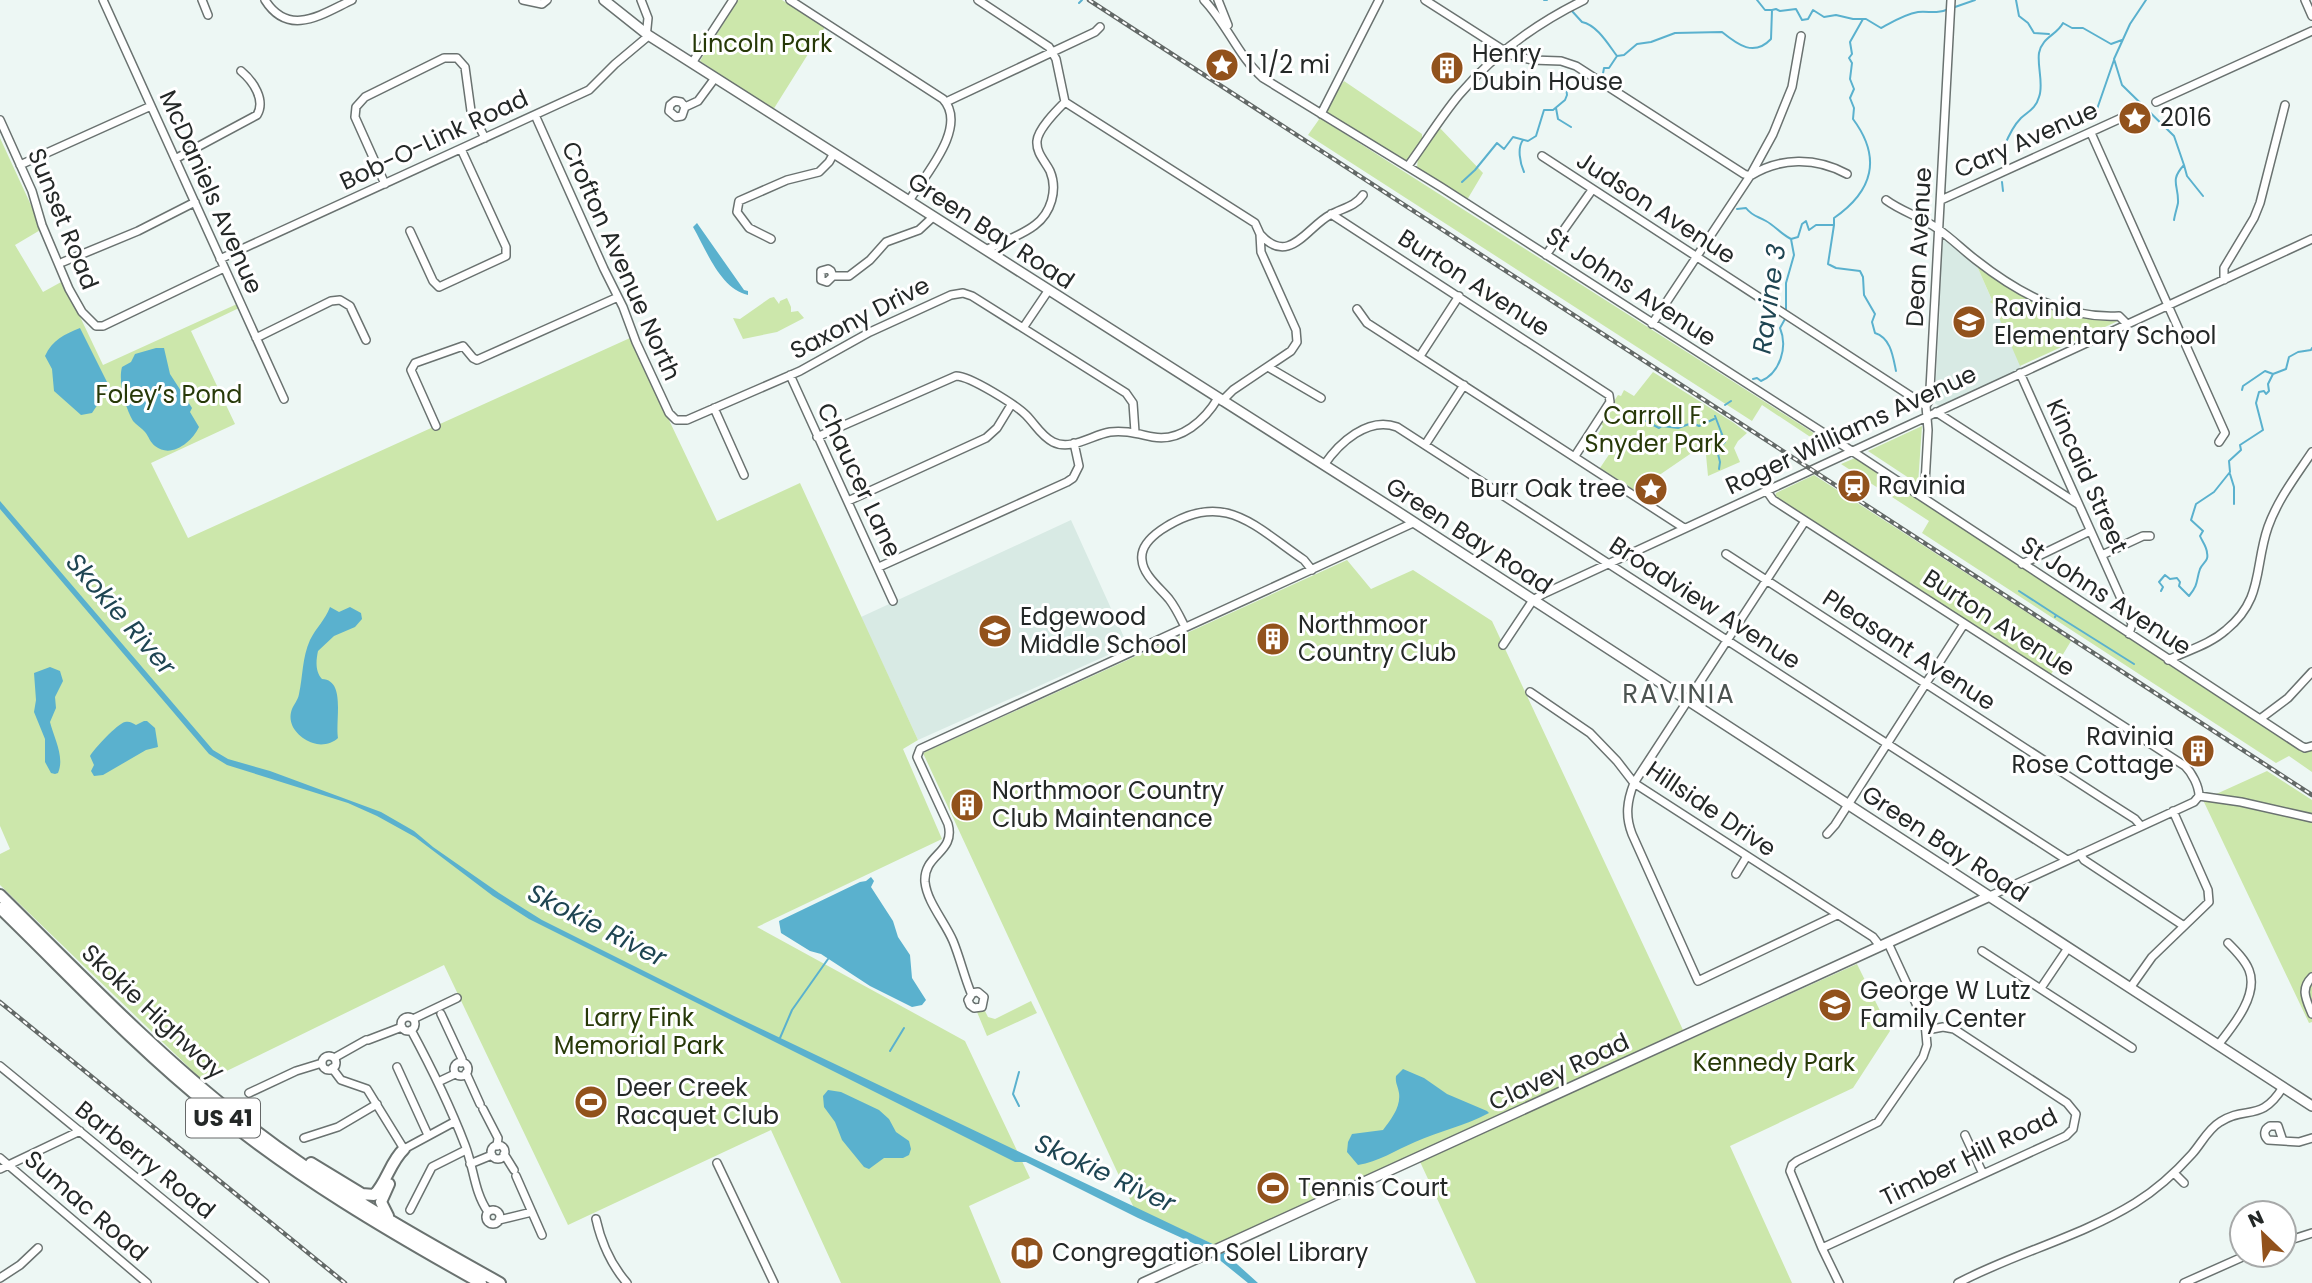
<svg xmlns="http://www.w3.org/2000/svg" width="2312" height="1283" font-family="Poppins,sans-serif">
  <rect width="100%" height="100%" fill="#edf7f4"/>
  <path fill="#d8eae4" d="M1943,238L1947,239L1977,266L2022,369L1940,407L1932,401L1935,397L1940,306L1937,302Z
    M1071,520L1128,646L918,740L861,617Z"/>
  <path fill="#cce7ab" d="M738,0H782L825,27L773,110L700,61Z
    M1344,81L1422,134V140L1409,160H1405L1328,114C1325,102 1337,91 1344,81Z
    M1320,118L1831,444L1827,448L1762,405L1752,421L1308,135Z
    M1438,126L1483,173L1467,200L1417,168L1418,156Z
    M0,138L42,229L15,245L43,292L63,281L103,365L237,304L239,308L191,331L235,424L151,463L188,538L630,338L717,521L800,483L918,740L903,749L942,839L757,927L965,1041L1030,1178L969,1206L1001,1283H841L771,1130L568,1225L444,965L204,1082L0,885V854L10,849L0,826Z
    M1977,266L2039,306L2070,315L2118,321L2020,366L1993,304L1990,302L1992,300Z
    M774,297L779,304L780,301L787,298L791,307V312L798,311L804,318L777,332L743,339L733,318L740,319L770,298Z
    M1653,372L1734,423L1747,433L1738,441L1734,448L1740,462L1708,476L1706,455L1693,452L1636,491L1600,468L1614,447L1598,434L1603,426L1600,423L1618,395L1621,396L1624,390L1634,396Z
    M1922,426L1918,484L1868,451Z
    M1855,458L2301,750L2312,746V772L2289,756L2276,763L1922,533L1929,521L1841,464Z
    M1814,475L2071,641L2050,676L1775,497L1776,493Z
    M1347,560L1371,589L1413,570L1492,621L1683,1030L1684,1042L1857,964L1890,1031L1853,1088L1730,1146L1792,1283H1476L1416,1153L1217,1246L1134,1208L923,753Z
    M2267,771L2312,800V1022L2309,1023L2203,800Z
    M1031,1001L1037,1013L987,1036L977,1012L984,1009L988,1017L995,1019Z"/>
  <path fill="#5ab1ce" d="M697,223L744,290L748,291V295C720,289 706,249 693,227Z
    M80,328L111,390L102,398L92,413L81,415L54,391L52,369L45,356C52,340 65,334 80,328Z
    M156,348H164L170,374L192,408L190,412L199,427C192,442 171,459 155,446C150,442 149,437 145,432C142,428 136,425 133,421C125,407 118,382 122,367L131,362L135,354Z
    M0,501L213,750L228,759L270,771L381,812L414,831L433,847L499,893L542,920L734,1016L1217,1246L1258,1283H1248L1206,1249L1138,1218L1026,1162H1015L529,919L493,896L415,837L377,816L348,803L227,765L209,754L0,509Z
    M330,607L339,612L350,607L361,613L362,619L355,627L334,636L318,651C316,661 315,671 322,679C346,680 335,720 338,738C332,744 321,746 313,743C299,738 286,725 292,709C294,704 298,700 299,694C303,676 302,658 310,640C316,628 325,620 330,607Z
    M50,667L60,671L63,681L55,697L56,708L50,722C54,738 65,757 58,773L55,774L51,773L45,762V739L34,712L36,700L34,673Z
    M144,721H147L155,728L158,747L146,750L103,775L94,776L91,771L94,765L90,756C95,748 117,724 125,722C130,721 132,723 136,725Z
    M871,877L874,881L871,887L893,921L898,937L910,955L912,978L926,1000L922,1005L912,1007L870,986L821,954L810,951L781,933L779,921L860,882L866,881Z
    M1403,1069L1424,1078L1447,1094L1487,1111L1489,1113C1465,1126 1439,1131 1415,1142C1396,1150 1378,1162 1358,1165L1347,1152L1348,1142L1352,1134L1383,1130C1391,1119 1401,1107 1399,1093C1398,1086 1395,1083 1396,1076Z
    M828,1090L841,1092L879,1110L889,1119L896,1132L909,1141L911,1149L909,1155L903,1158H884L869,1169L864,1167L842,1140L835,1122L824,1107L823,1096Z"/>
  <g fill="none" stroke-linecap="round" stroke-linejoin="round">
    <path stroke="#5ab1ce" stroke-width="2" d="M1544,0H1547
      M1757,0L1765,10H1772
      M2016,0L2019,16L2028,23L2034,33L2049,34
      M2146,0L2130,24L2114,59L2122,85L2174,136L2184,165C2169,181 2179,185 2178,203C2177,208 2175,214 2174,220
      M1079,3L1082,0
      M1955,7L1975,0
      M1571,10L1582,22C1597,25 1608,44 1617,56
      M1602,79L1604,68H1609L1617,56L1624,55L1637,44L1651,42L1675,33L1722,32C1738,45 1754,57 1771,39L1772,10L1776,9L1780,11L1796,9L1802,20L1808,19L1813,10L1824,17L1836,15L1853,19H1866L1881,28C1892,22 1905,14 1918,12C1929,11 1936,14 1946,10
      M1556,108L1558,119L1571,127
      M2096,112L2114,60
      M1523,140C1517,148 1520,163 1524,172
      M2184,165L2187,176L2203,196
      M2004,167L2006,156L2004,147C2008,137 2013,126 2021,118C2029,111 2036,108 2039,97C2044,84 2037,67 2039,53C2042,37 2057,35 2063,23L2072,28H2083L2111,44L2122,40
      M1462,182L1475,170L1497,143L1504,149L1513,137L1528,141L1536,136L1544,110H1553L1565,100L1567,95L1566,87L1576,89L1589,87L1592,91L1599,89L1600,84
      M2002,182L2003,191
      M1737,209L1746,208C1752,216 1757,216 1766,221C1775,226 1781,234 1791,239
      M1834,225L1828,264L1836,268L1860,271L1863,277L1864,295L1875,314L1872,322L1875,333C1891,338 1893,357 1896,371
      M1786,310V283L1794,255L1791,239L1798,237L1802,224L1806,221L1809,230L1816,225H1834V218C1873,191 1882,158 1853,119L1854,108L1850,98L1854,89L1850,79L1852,63L1849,58L1852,54L1850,42L1863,19
      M1753,379L1757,378L1761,381C1780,373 1788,347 1780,328L1785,319
      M2242,390L2243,386L2265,371L2273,374
      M1725,405L1731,401
      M1715,416L1725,442L1717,450L1720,462L1719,469
      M1646,421L1659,428L1662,426L1678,428L1692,423L1699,426L1714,419
      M2230,474L2234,487V504
      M2019,591L2056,615
      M2161,591L2163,587L2159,582L2165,575L2170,579L2177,578L2180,582L2179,586L2189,596C2199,584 2196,580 2200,569C2203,562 2209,561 2207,553C2207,547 2202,541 2200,536L2203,531L2191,520L2196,504L2214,492L2230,472L2229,461L2241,450L2240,445L2263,430L2256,403L2259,392L2264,391L2266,394L2269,391L2268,384L2273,374L2286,369L2289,357L2298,352L2311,350L2312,348
      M2055,617L2056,615L2134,664
      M780,1038L792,1010L828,959
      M890,1051L904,1028
      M1019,1106L1013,1094L1019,1072"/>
    <defs>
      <path id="minor" d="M103,0L284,399
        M202,0L208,15
        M265,0C289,38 322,14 352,0
        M523,0L542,4L547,0
        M790,0L943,99C969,127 924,176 909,201
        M978,0L1049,47L1056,59L1065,102L1255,223L1260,234L1261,252L1296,330L1297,342L1291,351L1233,390L1222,401
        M1204,0C1227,24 1238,56 1263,78L1441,187L1858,455L2301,746L2305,748L2312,746
        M1218,0L1228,25
        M1425,0L1511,55L1532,60L1561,61L1576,66L1744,174L1750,176C1780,157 1816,157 1847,174
        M2305,0L2312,16
        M692,63L733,0
        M946,102L1095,32L1100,27
        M2156,102L2312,31
        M685,107L681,102L675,101L670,105L669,111L676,117L682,116L685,107L698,101L715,78
        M1321,114L1379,0
        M535,115L604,269L623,307L636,342L669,413L676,420H687L800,371L870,332L951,295L963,293L972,296L1126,393L1133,403L1135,432
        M0,120L32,191L42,225L69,289L82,312L96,326H103L224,268
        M2091,133L2225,433L2219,442
        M1542,156L1926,406
        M175,159L257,115C266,100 253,81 241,71
        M20,165L151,106
        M1408,166C1425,143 1440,118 1459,95C1493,55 1537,23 1584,0
        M385,184L355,117L356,107L365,97L444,58H457L465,67L471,111L485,138
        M1886,200C1902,212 1922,217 1938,229C1951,238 1963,250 1976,260C2018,293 2065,319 2119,316L2127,324
        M1941,200L2128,115
        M1331,214L1609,395L1610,402L1575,456
        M410,231L433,281L439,287L506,256V247L461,149
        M1260,234C1289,267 1307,227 1330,215C1342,208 1355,207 1363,195
        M771,239L749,228L737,212L739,201L787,180L819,172L829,162L834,153
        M986,250C1001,242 1021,236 1035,225C1051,213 1058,190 1050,171C1045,161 1036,153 1037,141C1038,129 1056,111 1065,102
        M1546,255L1592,190
        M220,259L589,90L615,64L646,38L648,18L641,0
        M63,262L138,231L195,202
        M833,276L831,271L828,269L821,271V280L827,282L833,276H849L870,260L886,242L919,230L933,217
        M2224,280V268L2254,218L2260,203L2285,105
        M1357,309L1367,323L1684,528
        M1652,324L1750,176L1773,134L1792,87L1801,36
        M1023,328L1048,291
        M256,338L331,301L340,300L350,306L366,340
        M1420,356L1459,296
        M1268,367L1321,398
        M2020,373L2127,612L2132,624L2129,634
        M790,375L893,601
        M714,408L744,475
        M1936,412L2078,504
        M436,426L411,370L415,363L463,346L473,358L477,360L618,297
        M817,437L956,376C970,376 1016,405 1026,415C1035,424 1041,436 1053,442C1071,451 1092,435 1110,432C1125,430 1138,434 1153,437C1181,442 1205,420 1218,398
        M1425,445L1464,385
        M1324,465C1339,443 1368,416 1397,427L2067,860
        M1766,490L1773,500L2185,766C2192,773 2199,786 2199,796
        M1919,494L1925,484L1928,430L1926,406L1929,401L1930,389L1951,0
        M848,501L986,438L997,428L1011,405
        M1805,521L1634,783C1627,801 1625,816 1632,834L1698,981L1837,915
        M1726,554L2102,798L2135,819L2141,826
        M2102,555L2143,536H2150
        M2022,564L2090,531
        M879,567L1067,482L1073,478L1079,466L1074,443
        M1185,627C1180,617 1176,608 1169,599C1160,588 1143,575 1142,560C1140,547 1151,537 1161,530C1223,488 1253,525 1304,560L1312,570
        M1503,645L1533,600L1543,594L2312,239
        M2168,660C2188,650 2209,645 2226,630C2264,599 2254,567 2268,527C2278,499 2296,476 2312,452
        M1530,692L1590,733L1617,761L1634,783L1873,937L1880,946
        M2260,719L2288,698L2312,672
        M2199,796L2241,802L2312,818
        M1827,834L1835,825L1964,624
        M2080,854L2084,860L2184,926
        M1736,874L1747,856
        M1990,896L2194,802L2199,796
        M1982,951L2132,1048
        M2312,977C2300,989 2306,999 2312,1014
        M2041,988L2068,948
        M2130,988L2152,957L2209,902L2208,890L2173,811
        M972,994L968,1000L970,1005L974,1008L982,1007L984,997L978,992L971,993C964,976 960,958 953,941C945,922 927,902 925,882C923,854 956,853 948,824L917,757L920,749L1413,523
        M441,1014L462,1059L461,1063
        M401 1024a7 7 0 1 1 14 0a7 7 0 1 1-14 0Z
        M413,1019L457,998
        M411,1030C431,1067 450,1106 465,1145C474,1168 474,1192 488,1212
        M368,1040L402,1027
        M2218,1045C2233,1026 2259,995 2249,970C2245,960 2236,951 2228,943
        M322 1063a7 7 0 1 1 14 0a7 7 0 1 1-14 0Z
        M334,1058L366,1040
        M454 1069a7 7 0 1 1 14 0a7 7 0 1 1-14 0Z
        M0,1066L265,1283
        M397,1067L428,1135
        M332,1068L341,1080L367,1089L404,1149L454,1122
        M466,1073L480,1104
        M438,1082L455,1074
        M249,1093L296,1071L322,1063
        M483,1109L498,1138L497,1146
        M1965,1135L1983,1174
        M304,1138L338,1127L377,1104
        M2283,1141L2278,1126H2270C2264,1129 2263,1135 2268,1140L2299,1142L2312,1138
        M491 1152a7 7 0 1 1 14 0a7 7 0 1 1-14 0Z
        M504,1154L514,1170
        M0,1158L147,1283
        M717,1163L774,1283
        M470,1164L492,1155
        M0,1169L80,1131
        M2174,1173L2184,1183
        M516,1176L542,1235
        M410,1210L432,1167L466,1150
        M486 1217a7 7 0 1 1 14 0a7 7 0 1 1-14 0Z
        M596,1219C601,1242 612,1266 627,1283
        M499,1220L532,1212
        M2284,1242L2312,1233
        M1822,1248L2066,1136L2073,1129L2076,1114L2067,1103L1954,1029L1943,1027L1927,1030
        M0,1278L20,1265L38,1248
        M1839,1283L1822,1248L1790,1171L1792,1165L1797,1161L1878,1122L1923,1057L1927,1045L1925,1023L1888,943
        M1958,1283C2015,1253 2080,1237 2135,1203C2156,1190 2175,1173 2192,1154C2201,1144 2208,1129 2220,1122C2246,1105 2261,1123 2283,1087
        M2184,1283L2247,1255"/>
      <path id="major" d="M604,0L648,35L1395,510L2312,1106
        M1143,1283L1990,896"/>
      <path id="highway" d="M0,895C78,972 154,1052 240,1119C321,1183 410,1233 500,1283
        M0,908C70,976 137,1048 213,1109C296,1177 388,1231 481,1283
        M311,1163L362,1194L374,1195C387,1182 390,1162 404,1149
        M388,1216L381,1202L389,1184"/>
    </defs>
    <use href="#minor" stroke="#6a7270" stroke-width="10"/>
    <use href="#major" stroke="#6a7270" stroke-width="12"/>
    <use href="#highway" stroke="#6a7270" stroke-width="14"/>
    <use href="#minor" stroke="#fff" stroke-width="7"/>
    <use href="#major" stroke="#fff" stroke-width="9"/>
    <use href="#highway" stroke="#fff" stroke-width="10"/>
    <defs>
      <path id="rail" d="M1089,0L2312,795
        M0,1002L345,1283"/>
    </defs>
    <use href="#rail" stroke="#636967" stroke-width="4.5"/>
    <use href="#rail" stroke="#fff" stroke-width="2" stroke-dasharray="5" stroke-linecap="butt"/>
  </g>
  <defs>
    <symbol id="sight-disc" viewBox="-11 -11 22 22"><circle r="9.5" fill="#92521c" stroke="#fff"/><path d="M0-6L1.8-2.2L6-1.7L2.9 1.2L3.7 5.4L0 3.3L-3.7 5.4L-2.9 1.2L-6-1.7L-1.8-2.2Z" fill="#fff"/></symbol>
    <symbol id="building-disc" viewBox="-11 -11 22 22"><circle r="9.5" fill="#92521c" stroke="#fff"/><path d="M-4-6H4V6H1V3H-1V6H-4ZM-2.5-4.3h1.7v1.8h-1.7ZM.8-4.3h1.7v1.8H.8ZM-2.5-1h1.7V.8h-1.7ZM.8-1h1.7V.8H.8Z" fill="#fff"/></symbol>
    <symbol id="school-disc" viewBox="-11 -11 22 22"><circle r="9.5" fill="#92521c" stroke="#fff"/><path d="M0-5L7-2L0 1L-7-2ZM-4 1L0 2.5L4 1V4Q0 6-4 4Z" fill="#fff"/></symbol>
    <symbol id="station-disc" viewBox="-11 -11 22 22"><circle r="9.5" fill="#92521c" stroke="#fff"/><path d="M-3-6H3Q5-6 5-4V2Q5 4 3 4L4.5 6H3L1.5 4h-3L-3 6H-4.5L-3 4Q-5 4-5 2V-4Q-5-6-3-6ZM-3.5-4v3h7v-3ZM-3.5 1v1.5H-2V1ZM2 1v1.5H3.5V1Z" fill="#fff"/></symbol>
    <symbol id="stadium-disc" viewBox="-11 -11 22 22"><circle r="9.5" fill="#92521c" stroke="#fff"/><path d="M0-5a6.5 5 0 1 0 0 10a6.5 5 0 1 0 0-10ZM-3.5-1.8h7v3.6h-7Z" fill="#fff"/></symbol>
    <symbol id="library-disc" viewBox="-11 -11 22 22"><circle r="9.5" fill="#92521c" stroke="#fff"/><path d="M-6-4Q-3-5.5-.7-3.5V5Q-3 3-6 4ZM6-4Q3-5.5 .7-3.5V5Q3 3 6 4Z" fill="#fff"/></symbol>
  </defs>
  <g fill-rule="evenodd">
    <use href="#sight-disc" x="1203" y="46" width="38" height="38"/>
    <use href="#building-disc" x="1428" y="49" width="38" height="38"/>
    <use href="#sight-disc" x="2116" y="99" width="38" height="38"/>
    <use href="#school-disc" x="1950" y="303" width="38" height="38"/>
    <use href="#station-disc" x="1835" y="467" width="38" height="38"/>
    <use href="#sight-disc" x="1632" y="470" width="38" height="38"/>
    <use href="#school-disc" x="976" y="612" width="38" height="38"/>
    <use href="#building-disc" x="1254" y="620" width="38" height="38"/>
    <use href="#building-disc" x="2179" y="732" width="38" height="38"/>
    <use href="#building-disc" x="948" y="786" width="38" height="38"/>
    <use href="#school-disc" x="1816" y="986" width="38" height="38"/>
    <use href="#stadium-disc" x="572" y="1083" width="38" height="38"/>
    <use href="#stadium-disc" x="1254" y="1169" width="38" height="38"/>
    <use href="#library-disc" x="1008" y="1234" width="38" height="38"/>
  </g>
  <g text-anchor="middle" stroke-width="6" stroke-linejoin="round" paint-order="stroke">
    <rect fill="#fff" stroke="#666868" stroke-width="2" x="186" y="1098.5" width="74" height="39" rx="5"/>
    <g font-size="23" font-weight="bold" fill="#242827">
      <text x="223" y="1126">US 41</text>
    </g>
    <g font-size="24" fill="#273908" stroke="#fff">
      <text x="762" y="52">Lincoln Park</text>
      <text x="169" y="403">Foley’s Pond</text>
      <text x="1655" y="424">Carroll F.<tspan x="1655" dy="28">Snyder Park</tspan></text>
      <text x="639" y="1026">Larry Fink<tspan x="639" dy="28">Memorial Park</tspan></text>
      <text x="1774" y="1071">Kennedy Park</text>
    </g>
    <g font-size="24" fill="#242827" stroke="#fff" text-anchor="start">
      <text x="1472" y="62">Henry<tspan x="1472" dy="28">Dubin House</tspan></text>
      <text x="1246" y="73">1 1/2 mi</text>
      <text x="2160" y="126">2016</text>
      <text x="1994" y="316">Ravinia<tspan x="1994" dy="28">Elementary School</tspan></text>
      <text x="1878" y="494">Ravinia</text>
      <text x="1626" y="497" text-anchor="end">Burr Oak tree</text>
      <text x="1020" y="625">Edgewood<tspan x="1020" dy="28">Middle School</tspan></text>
      <text x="1298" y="633">Northmoor<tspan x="1298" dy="28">Country Club</tspan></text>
      <text x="2174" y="745" text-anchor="end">Ravinia<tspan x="2174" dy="28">Rose Cottage</tspan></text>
      <text x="992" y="799">Northmoor Country<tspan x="992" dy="28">Club Maintenance</tspan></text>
      <text x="1860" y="999">George W Lutz<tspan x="1860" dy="28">Family Center</tspan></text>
      <text x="616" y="1096">Deer Creek<tspan x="616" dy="28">Racquet Club</tspan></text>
      <text x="1298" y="1196">Tennis Court</text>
      <text x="1052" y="1261">Congregation Solel Library</text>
    </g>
    <g font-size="24" fill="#242827" stroke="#fff">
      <text transform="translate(434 140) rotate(-25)" y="8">Bob-O-Link Road</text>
      <text transform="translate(2026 140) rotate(-24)" y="8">Cary Avenue</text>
      <text transform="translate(211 192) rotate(66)" y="8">McDaniels Avenue</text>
      <text transform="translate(1656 208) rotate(33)" y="8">Judson Avenue</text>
      <text transform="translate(63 219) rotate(68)" y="8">Sunset Road</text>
      <text transform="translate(991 231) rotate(33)" y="8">Green Bay Road</text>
      <text transform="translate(1919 247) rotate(-87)" y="8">Dean Avenue</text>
      <text transform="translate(621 261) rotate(66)" y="8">Crofton Avenue North</text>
      <text transform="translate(1474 283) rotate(33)" y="8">Burton Avenue</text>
      <text transform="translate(1631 287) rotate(33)" y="8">St Johns Avenue</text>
      <text transform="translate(860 318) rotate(-27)" y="8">Saxony Drive</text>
      <text transform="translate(1851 430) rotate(-25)" y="8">Roger Williams Avenue</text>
      <text transform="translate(2087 476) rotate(66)" y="8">Kincaid Street</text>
      <text transform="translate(859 480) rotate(65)" y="8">Chaucer Lane</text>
      <text transform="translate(1469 536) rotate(33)" y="8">Green Bay Road</text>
      <text transform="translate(2106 596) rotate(33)" y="8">St Johns Avenue</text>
      <text transform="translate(1705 603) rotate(33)" y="8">Broadview Avenue</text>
      <text transform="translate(1999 623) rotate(33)" y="8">Burton Avenue</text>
      <text transform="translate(1909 650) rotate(33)" y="8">Pleasant Avenue</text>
      <text transform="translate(1711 809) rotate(34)" y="8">Hillside Drive</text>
      <text transform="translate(1945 844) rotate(33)" y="8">Green Bay Road</text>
      <text transform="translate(153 1012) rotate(43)" y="8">Skokie Highway</text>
      <text transform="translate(1559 1072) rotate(-25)" y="8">Clavey Road</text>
      <text transform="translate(1969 1157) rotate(-26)" y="8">Timber Hill Road</text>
      <text transform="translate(145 1160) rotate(39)" y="8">Barberry Road</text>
      <text transform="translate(86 1206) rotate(41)" y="8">Sumac Road</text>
    </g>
    <g font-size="26" font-style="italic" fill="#1e4552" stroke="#fff">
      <text transform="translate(1769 299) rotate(-82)" y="9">Ravine 3</text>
      <text transform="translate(121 614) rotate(49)" y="9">Skokie River</text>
      <text transform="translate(597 925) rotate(27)" y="9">Skokie River</text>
      <text transform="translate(1105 1173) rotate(25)" y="9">Skokie River</text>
    </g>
    <g font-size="26" letter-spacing="2" fill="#4c5451" stroke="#fff">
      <text x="1679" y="703">RAVINIA</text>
    </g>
  </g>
  <g transform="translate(2263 1234) rotate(335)"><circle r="33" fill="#ffffff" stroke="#a7a9a9" stroke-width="2"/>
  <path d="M0-5L12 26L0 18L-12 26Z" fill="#92521c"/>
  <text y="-10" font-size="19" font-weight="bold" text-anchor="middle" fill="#242827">N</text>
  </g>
</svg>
